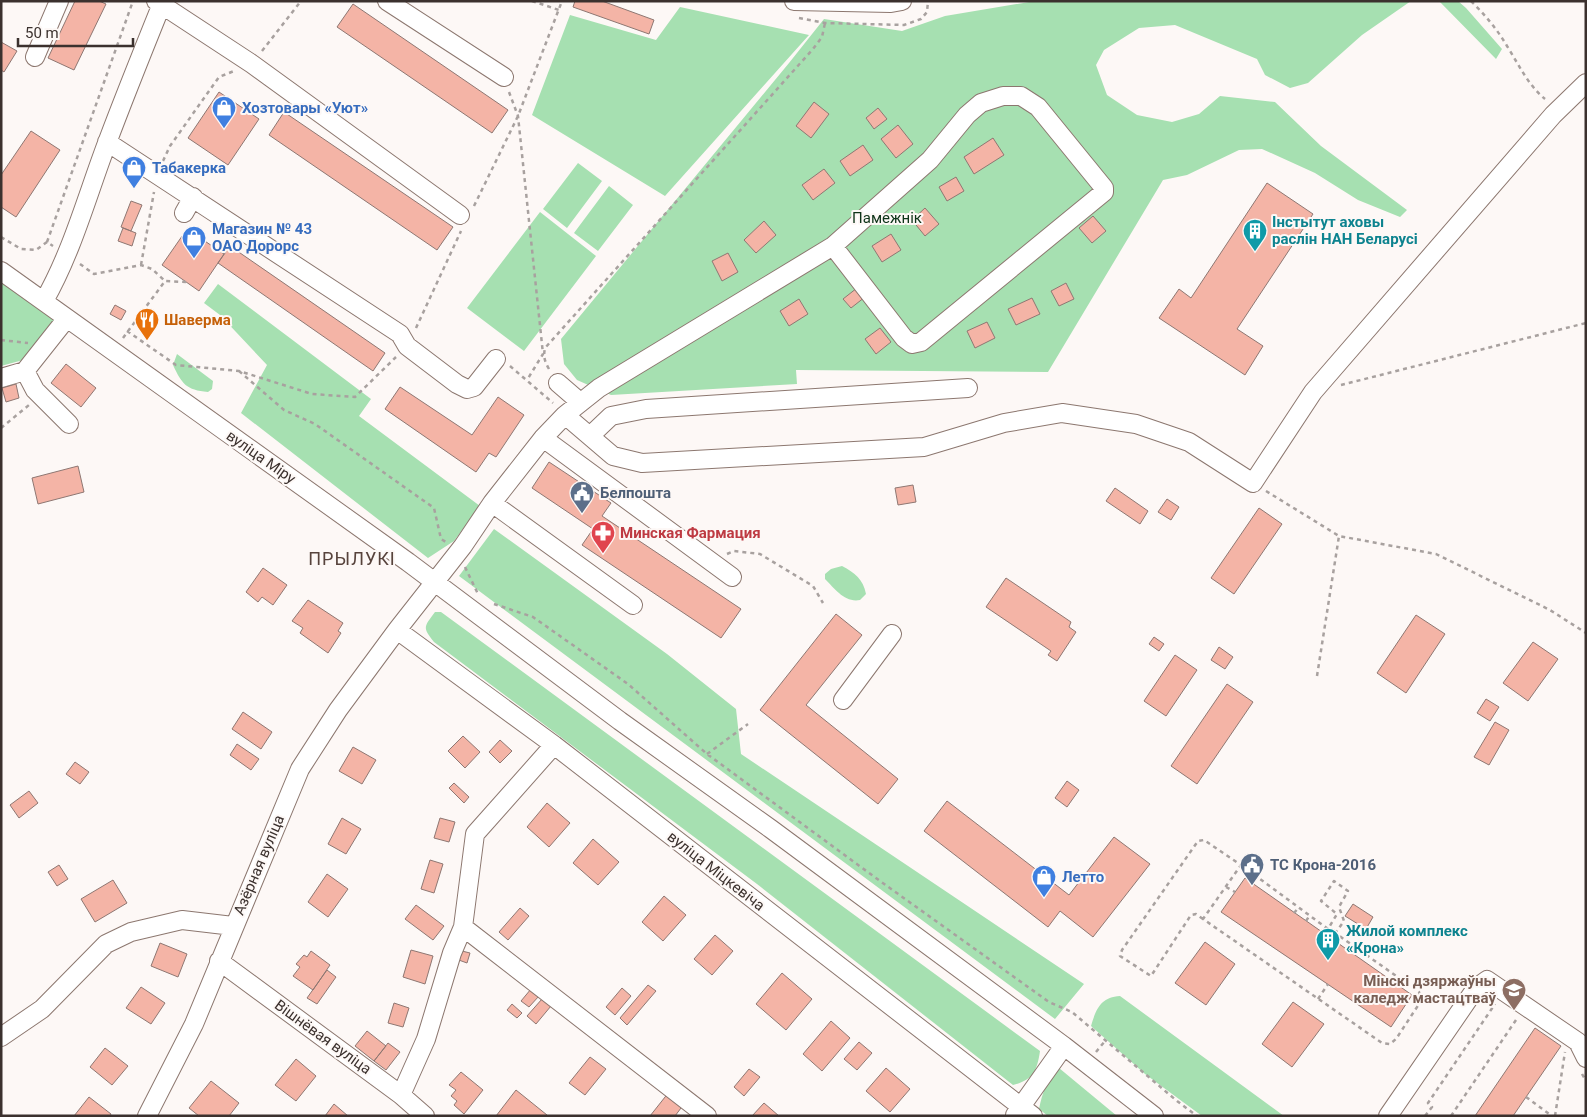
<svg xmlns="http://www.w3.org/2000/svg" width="1587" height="1117" font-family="Roboto,sans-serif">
  <rect width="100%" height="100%" fill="#fdf8f6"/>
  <path fill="#a6e0b1" d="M1035,1H1411L1362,35L1308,83L1290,88L1265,75L1257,59L1175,25L1139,28L1104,50L1096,65L1107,95L1137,115L1172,122L1199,114L1220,96L1275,102L1321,146L1407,210L1400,217L1358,200L1315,173L1262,149L1239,150L1187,175L1163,180L1048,372L796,370L797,384L611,395L577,380L564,364L561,339L789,63L824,19L902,31L945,16Z
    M1439,1H1458L1466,8L1502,49L1496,59Z
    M680,7L809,35L665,196L532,115L570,15L656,40Z
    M578,163L602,181L567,228L543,209Z
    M609,186L633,205L598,251L574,233Z
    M540,212L596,256L524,351L467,308Z
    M1,276L70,326L49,353L1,366Z
    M218,284L371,399L359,416L480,506L454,541L428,558L241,413L267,365L220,315L204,303Z
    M177,354L213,381L212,389L208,392C186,390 182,384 173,365Z
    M494,529L667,654L736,709L741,754L1084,984L1055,1019L459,576Z
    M842,566C855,573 863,579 866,594L860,600C845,603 835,589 825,579V574L831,569Z
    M435,612H441L1040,1051C1037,1071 1033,1080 1013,1085L757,884L434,642C422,627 424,627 435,612Z
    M1120,996L1284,1116H1202L1145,1074L1091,1026C1096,1009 1101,997 1120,996Z
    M1059,1068L1117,1116H1048L1039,1109C1042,1094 1047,1079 1059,1068Z"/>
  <path fill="#f4b4a6" stroke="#8e7772" d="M75,1H99L106,4L74,70L48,58Z
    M575,1H602L654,20L649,34L573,7Z
    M353,4L508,110L492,133L337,27Z
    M1,42L17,51L4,72L1,70Z
    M219,92L259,119L228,165L188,138Z
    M814,102L829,114L811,138L796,126Z
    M878,108L887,119L874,129L866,118Z
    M284,112L453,227L437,250L269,135Z
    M898,125L913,144L896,158L881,139Z
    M31,131L60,150L16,217L1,207V175Z
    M993,138L1004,155L974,174L964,157Z
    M863,145L873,160L850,176L840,161Z
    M824,169L835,183L813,200L802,185Z
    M956,177L964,191L947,201L939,187Z
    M1267,183L1313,214L1237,329L1263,346L1245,375L1159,318L1179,289L1191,298Z
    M131,201L142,205L131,231L121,227Z
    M925,208L939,224L925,236L912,220Z
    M1093,216L1106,231L1092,243L1079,228Z
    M764,221L776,235L756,253L744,240Z
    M123,228L136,233L132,246L118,241Z
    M187,229L224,254L199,291L162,265Z
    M891,234L901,250L882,262L872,246Z
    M230,246L385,353L373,371L218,263Z
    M728,253L738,272L722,281L712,261Z
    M1066,283L1074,299L1059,306L1051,291Z
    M857,288L865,297L851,308L843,299Z
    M1032,298L1040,314L1016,325L1008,309Z
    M799,299L808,314L789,326L780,311Z
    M115,305L126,311L121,320L110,314Z
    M987,322L995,338L975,348L967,331Z
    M880,328L891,342L876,354L865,339Z
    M66,364L96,388L81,407L51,383Z
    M16,384L19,398L6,402L2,388Z
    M400,387L472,435L498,397L524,415L496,457L489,453L476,472L385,409Z
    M549,462L611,503L602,516L741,609L721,638L582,545L593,529L532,488Z
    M78,466L84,492L38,504L32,478Z
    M913,485L916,502L898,505L895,488Z
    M1115,488L1148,511L1140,524L1106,501Z
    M1167,499L1179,507L1171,520L1158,512Z
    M1259,508L1282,524L1234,594L1211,578Z
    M263,568L287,585L273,605L262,597L258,602L246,592Z
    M1006,578L1071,622L1069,627L1076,632L1057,661L1048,655L1051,651L986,607Z
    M308,600L343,623L338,631L341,633L328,653L300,633L303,628L292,621Z
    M836,614L862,635L806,705L898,779L878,804L760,710Z
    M1416,615L1445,634L1406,693L1377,673Z
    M1154,637L1164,644L1159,651L1149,644Z
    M1533,642L1558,659L1528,701L1503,683Z
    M1219,647L1233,657L1225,669L1211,660Z
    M1175,655L1197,670L1166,716L1144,701Z
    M1227,684L1253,702L1197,784L1171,766Z
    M1486,699L1499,707L1490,721L1477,713Z
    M243,712L272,732L261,749L232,729Z
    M1495,722L1509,730L1489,765L1474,757Z
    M463,736L480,752L465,768L448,751Z
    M500,740L512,751L500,763L489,752Z
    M237,744L259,759L251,770L230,755Z
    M353,747L376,760L362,784L339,771Z
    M75,762L89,772L80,784L66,774Z
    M1067,781L1079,790L1067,807L1055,798Z
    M454,783L469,797L464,803L449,788Z
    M29,791L38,803L19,818L10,805Z
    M947,801L1069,895L1114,837L1150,864L1093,937L1060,911L1048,927L924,831Z
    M547,803L570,823L549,847L527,827Z
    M342,818L361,829L346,854L328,844Z
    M440,818L455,822L449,842L434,838Z
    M593,839L619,862L598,885L573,863Z
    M430,860L443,864L434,893L421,889Z
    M59,865L68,879L57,886L48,872Z
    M327,874L348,889L328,917L308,902Z
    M1245,878L1412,995L1391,1027L1221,912Z
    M113,880L127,903L95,922L81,899Z
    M664,896L686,915L663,941L642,922Z
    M1353,904L1373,917L1366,929L1345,916Z
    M416,905L444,926L433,940L405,919Z
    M520,908L529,916L508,940L499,932Z
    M715,935L733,951L712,975L694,959Z
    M1205,942L1235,964L1206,1005L1175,983Z
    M160,943L187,954L178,977L151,966Z
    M411,950L433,956L425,984L403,977Z
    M458,950L470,953L467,963L456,959Z
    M311,951L330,965L313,990L293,976L300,967L296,964L304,955L307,957Z
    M327,970L336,977L317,1004L307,998Z
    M782,973L812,999L786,1030L756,1004Z
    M648,985L656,991L627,1025L620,1018Z
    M141,987L165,1003L151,1024L126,1008Z
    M622,988L631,996L615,1015L606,1007Z
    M531,989L539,996L529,1007L521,1001Z
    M542,999L551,1006L536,1024L527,1016Z
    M1293,1002L1324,1024L1292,1067L1262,1044Z
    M394,1003L409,1008L403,1027L388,1023Z
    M512,1004L522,1013L517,1018L507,1010Z
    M831,1021L850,1038L822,1071L803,1054Z
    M1535,1028L1561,1046L1513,1116H1475Z
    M367,1031L386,1046L374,1061L355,1046Z
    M859,1042L872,1053L857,1070L844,1059Z
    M388,1043L400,1052L386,1070L374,1061Z
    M105,1048L128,1066L112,1085L90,1067Z
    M590,1057L606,1069L585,1095L569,1083Z
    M296,1059L316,1076L296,1101L275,1085Z
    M886,1068L910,1089L890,1112L866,1091Z
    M749,1069L760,1077L744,1096L734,1087Z
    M461,1072L483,1090L464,1114L454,1105L457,1101L451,1096L456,1090L449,1085Z
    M211,1081L239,1103L229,1116H199L189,1108Z
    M516,1090L547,1115L546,1116H496Z
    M669,1092L684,1104L675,1116H650Z
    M89,1097L111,1114L110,1116H74Z
    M764,1103L779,1116H752Z
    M334,1104L348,1116H325Z"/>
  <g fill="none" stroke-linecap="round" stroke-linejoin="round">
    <defs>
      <path id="minor" d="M156,1L252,64L460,215
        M387,1L504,77
        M794,1L891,3L902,1
        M35,57L59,1
        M107,142L400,334L407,346L457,384L467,389L474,387L496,359
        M184,213L193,197
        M1,271L408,562L620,721L771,829L1064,1046L1154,1116
        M44,301C72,252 87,196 107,143C125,95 144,48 163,1
        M25,371L35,390L69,424
        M1,378L25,371L67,318
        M558,383L580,402
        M565,415L613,456L642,463L924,447L1004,423L1062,413L1136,424L1189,442L1253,483L1313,392L1553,115L1586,83
        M590,436L611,416L646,409L968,388
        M543,438L732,577
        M492,503L633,605
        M397,630L554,745L1033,1116
        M843,700L892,634
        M463,927L707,1116
        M219,961L401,1095L425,1116
        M1,1037L42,1009L106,944L131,932L182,920L233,926
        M401,1095L426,1039L452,953L463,927L475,834L554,745
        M1015,1115L1064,1046
        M147,1116L194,1024L300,769L338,710L397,630L463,546L492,503L543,438L565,415L599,388L833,246L904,338L912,344L921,342L1104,192V188L1038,107L1021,96H1003L981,103L967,115L930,160L833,246
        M1388,1116L1476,988L1487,980L1578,1042L1586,1058"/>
    </defs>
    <use href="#minor" stroke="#8c776f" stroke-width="20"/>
    <path stroke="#a8a19f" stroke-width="2.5" stroke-dasharray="4 4" stroke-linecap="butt" d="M532,1L559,10
      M1471,1C1485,15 1497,29 1507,46C1519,65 1528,85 1545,99
      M799,18L825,23L904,25L921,19L927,12L928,1
      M262,51L301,1
      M509,92L518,116L543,354L527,380
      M163,161L170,146L219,77L234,71
      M474,206L518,116L562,1
      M1,237L21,249L36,250L47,242L53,246
      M47,242L133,1
      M80,264L94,274L141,265L152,269L165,281
      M141,265L154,192
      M416,328L461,231
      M127,331L176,365L239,371L312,394L355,397L396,357
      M123,338L165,281L186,282
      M1,340L28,343
      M510,366L553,403
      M549,369C545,362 543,357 545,348L813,49L822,37L825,23
      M239,371L284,410L315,424L434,508L441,539L446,542
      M1341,385L1586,323
      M1,428L29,405
      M1266,491L1339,536
      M727,554L734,551L760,554L813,586L823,603
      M465,567L478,594
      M494,604L533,617L628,684L707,754L880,881L1049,1002L1072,1012L1177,1101L1197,1116
      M1317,676L1339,536L1436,554L1550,610L1586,633
      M707,754L748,724
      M1241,865L1328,929L1337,914L1321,901L1334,881L1348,891L1339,907L1344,921L1336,932L1338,935L1419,992L1421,1001L1396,1039L1390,1044L1382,1043L1203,919Z
      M1226,887L1235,892
      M1294,913L1299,907
      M1203,919L1196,914L1191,915L1151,976L1120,956L1122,950L1198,841L1204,840L1241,865
      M1306,921L1310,915
      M1392,982L1397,976
      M1318,999L1328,984
      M1096,1052L1105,1041
      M1582,1074L1586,1081
      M1526,1097L1552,1116
      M1425,1116L1432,1107L1428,1103L1495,1004
      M1451,1116L1516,1020
      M1555,1116L1565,1052"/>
    <use href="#minor" stroke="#fff" stroke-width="18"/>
  </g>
  <defs>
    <symbol id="shop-pin" viewBox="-11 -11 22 30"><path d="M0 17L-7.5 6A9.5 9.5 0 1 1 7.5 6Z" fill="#3f7fe0" stroke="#fdf8f6"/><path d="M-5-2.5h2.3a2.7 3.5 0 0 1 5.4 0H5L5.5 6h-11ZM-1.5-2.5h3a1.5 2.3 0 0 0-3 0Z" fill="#fff"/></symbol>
    <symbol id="building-pin" viewBox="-11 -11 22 30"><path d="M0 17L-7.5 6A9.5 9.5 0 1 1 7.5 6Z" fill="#0f9aa8" stroke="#fdf8f6"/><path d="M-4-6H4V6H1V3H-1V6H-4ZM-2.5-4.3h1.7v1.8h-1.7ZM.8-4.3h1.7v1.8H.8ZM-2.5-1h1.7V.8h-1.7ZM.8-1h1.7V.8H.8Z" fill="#fff"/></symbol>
    <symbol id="restaurant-pin" viewBox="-11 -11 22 30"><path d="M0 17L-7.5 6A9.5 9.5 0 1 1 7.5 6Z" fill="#e8710a" stroke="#fdf8f6"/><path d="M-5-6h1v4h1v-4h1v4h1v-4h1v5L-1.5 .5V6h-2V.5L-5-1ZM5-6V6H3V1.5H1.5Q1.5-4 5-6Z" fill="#fff"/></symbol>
    <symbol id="civic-pin" viewBox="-11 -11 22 30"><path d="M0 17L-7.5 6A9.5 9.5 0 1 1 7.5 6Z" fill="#5c6f8a" stroke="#fdf8f6"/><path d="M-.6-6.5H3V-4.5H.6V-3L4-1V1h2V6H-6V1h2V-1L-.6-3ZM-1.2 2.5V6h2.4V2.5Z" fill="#fff"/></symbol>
    <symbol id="pharmacy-pin" viewBox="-11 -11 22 30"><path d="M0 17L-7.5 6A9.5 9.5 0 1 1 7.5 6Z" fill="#e0444e" stroke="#fdf8f6"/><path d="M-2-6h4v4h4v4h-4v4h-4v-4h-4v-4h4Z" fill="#fff"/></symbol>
    <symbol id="university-pin" viewBox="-11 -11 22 30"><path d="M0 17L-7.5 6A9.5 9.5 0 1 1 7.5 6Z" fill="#8d6e63" stroke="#fdf8f6"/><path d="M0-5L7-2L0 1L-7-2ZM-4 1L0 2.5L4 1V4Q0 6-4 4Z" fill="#fff"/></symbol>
  </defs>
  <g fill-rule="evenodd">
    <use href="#shop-pin" x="210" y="94" width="28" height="38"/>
    <use href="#shop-pin" x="120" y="154" width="28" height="38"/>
    <use href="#building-pin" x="1241" y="217" width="28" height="38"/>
    <use href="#shop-pin" x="180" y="224" width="28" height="38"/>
    <use href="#restaurant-pin" x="133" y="306" width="28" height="38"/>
    <use href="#civic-pin" x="568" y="479" width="28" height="38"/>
    <use href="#pharmacy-pin" x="589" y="519" width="28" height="38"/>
    <use href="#civic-pin" x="1238" y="851" width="28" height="38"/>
    <use href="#shop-pin" x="1030" y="863" width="28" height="38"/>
    <use href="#building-pin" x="1314" y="926" width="28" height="38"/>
    <use href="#university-pin" x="1500" y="976" width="28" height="38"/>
  </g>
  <g text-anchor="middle" stroke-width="4" stroke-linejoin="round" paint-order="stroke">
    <g font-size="15" font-weight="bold" fill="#366cbe" stroke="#fdf8f6" text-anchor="start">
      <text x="242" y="113">Хозтовары «Уют»</text>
      <text x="152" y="173">Табакерка</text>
      <text x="212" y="234">Магазин № 43<tspan x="212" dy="17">ОАО Дорорс</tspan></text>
      <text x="1062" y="882">Летто</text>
    </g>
    <g font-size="15" fill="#0e3419" stroke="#fdf8f6">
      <text x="887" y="223">Памежнік</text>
    </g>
    <g font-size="15" font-weight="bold" fill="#0d838f" stroke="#fdf8f6" text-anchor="start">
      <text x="1272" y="227">Інстытут аховы<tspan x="1272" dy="17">раслін НАН Беларусі</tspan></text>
      <text x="1346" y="936">Жилой комплекс<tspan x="1346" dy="17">«Крона»</tspan></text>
    </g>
    <g font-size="15" font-weight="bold" fill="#c56008" stroke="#fdf8f6" text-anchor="start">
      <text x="164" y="325">Шаверма</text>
    </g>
    <g font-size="15" fill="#3b312e" stroke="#fdf8f6">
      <text transform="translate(261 457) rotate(35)" y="5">вуліца Міру</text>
      <text transform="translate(259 865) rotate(-67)" y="5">Азёрная вуліца</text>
      <text transform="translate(716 871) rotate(38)" y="5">вуліца Міцкевіча</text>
      <text transform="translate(323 1037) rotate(36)" y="5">Вішнёвая вуліца</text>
    </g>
    <g font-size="15" font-weight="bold" fill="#4e5e75" stroke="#fdf8f6" text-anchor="start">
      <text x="600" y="498">Белпошта</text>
      <text x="1270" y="870">ТС Крона-2016</text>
    </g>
    <g font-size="15" font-weight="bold" fill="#be3a42" stroke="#fdf8f6" text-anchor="start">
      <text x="620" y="538">Минская Фармация</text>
    </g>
    <g font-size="15" font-weight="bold" fill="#785e54" stroke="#fdf8f6" text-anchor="end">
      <text x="1496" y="986">Мінскі дзяржаўны<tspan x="1496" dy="17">каледж мастацтваў</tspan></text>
    </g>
    <g font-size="18" letter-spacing="1" fill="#57433c" stroke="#fdf8f6">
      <text x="352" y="565">ПРЫЛУКІ</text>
    </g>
  </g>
  <rect width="1587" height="1117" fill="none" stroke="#3b312e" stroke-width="5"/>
  <path d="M18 38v8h115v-8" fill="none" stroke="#3b312e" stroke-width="2.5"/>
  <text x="25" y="38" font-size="15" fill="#3b312e" stroke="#fdf8f6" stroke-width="4" paint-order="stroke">50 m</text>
</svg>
